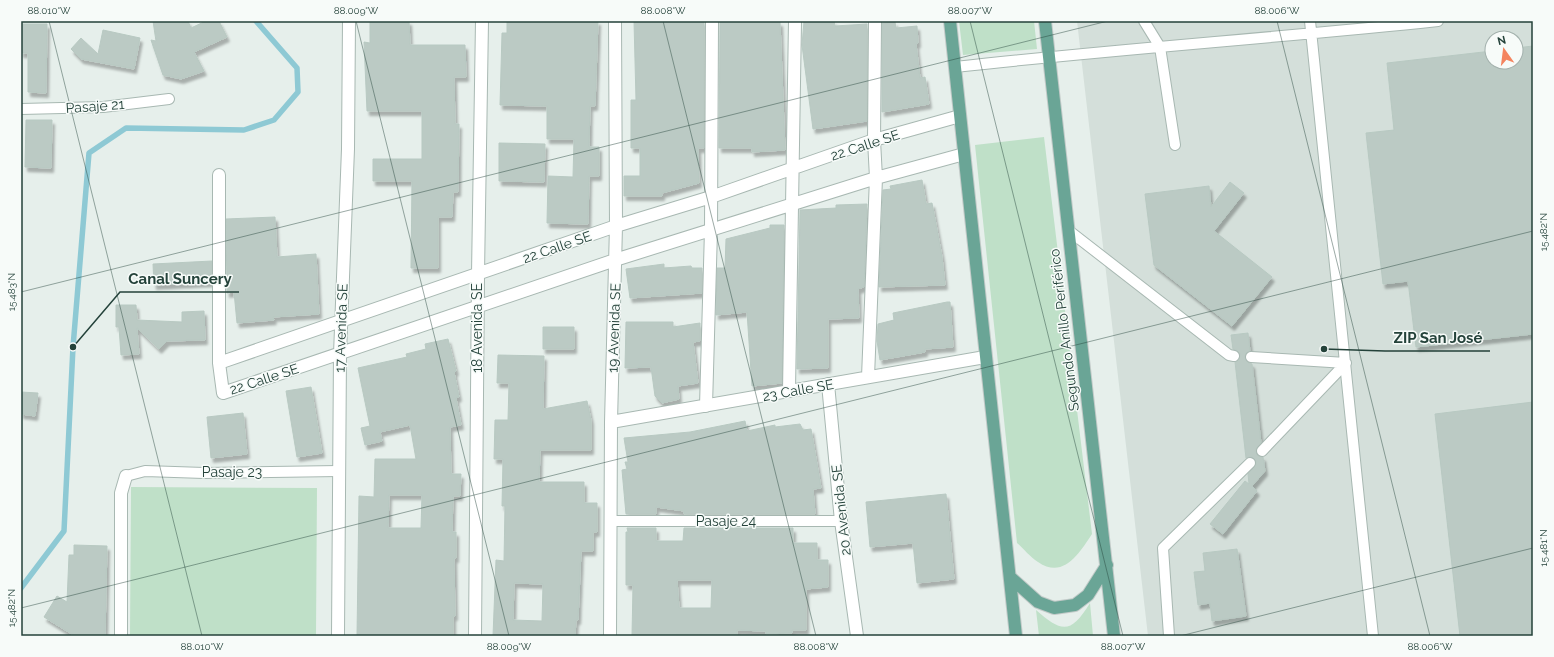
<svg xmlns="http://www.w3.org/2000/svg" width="1554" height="657" font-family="Raleway,sans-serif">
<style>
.built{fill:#d4dfda;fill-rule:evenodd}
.green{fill:#bfe0c8}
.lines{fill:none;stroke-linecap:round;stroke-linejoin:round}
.stream{stroke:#8ec9d4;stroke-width:5.5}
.building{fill:#bbcac4;stroke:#b8c9c2;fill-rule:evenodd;filter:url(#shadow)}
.lane-casing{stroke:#a8b8b2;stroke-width:12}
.street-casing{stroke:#a8b8b2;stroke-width:14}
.primary-casing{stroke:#c2cac8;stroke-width:14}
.lane{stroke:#fff;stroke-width:10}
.street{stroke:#fff;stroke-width:12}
.primary{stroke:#6aa596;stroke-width:12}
.ticks{fill:none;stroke:#24423a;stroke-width:1;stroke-opacity:0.45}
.labels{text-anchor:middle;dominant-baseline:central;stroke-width:3;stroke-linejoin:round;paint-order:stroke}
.street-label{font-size:14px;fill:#24423a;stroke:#f7fbf9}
.leader{fill:none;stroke:#24423a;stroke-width:1.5}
.callout-dot{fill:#24423a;stroke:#f7fbf9;stroke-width:1.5}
.callout-label{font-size:15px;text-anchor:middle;font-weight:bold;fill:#24423a;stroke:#f7fbf9;stroke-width:3;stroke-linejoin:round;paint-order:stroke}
.neatline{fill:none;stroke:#24423a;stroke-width:1.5}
.ticks-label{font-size:10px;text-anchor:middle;fill:#24423a}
</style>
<defs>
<filter id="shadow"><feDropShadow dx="2.5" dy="4.5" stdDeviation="1" flood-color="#0004"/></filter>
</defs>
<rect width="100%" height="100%" fill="#e6efeb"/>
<path class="built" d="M1077,21H1533V636H1148ZM1492,38H1516V62H1492Z"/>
<path class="green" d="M959,21H1034L1037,49L963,55Z
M1044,137L1092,534C1080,552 1064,580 1038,562C1030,557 1024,549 1017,543L975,145Z
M131,487L317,488L316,636H130Z
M1090,603L1093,636H1039L1036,610C1062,633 1071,634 1090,603Z"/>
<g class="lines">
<path class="stream" d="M21,588L64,531L73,347L89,153L126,128L244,130L274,120L298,92L297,68L256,21"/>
</g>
<path class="building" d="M153,21H188L191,28L206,21H219L227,37L194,52L204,71L181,79L163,75L151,40L156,41Z
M370,21H409L410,45H465L466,77H454L455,124H459L458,192H453L452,217H438V268H411L412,181H373V159H422V111H367L364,42L370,43Z
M507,21H598L595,106H590L589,147H599V176H589L588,224L547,223L548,176L573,177L574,139H547V106L500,105L502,33H507Z
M634,21H704V148H698L699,183L662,193V196H624V176H640V148H631V100H636Z
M720,21L780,22L785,150L752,152V148H719Z
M804,21H834L835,26L867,24V121L813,129L802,45Z
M895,22L896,28L917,26L918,43L916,44L920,78L925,77L929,104L882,112V23Z
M21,24H47L46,93L28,92V53H21Z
M103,30L140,38L134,69L81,59L71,49L81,38L98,54Z
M1533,46V334L1416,347L1408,281L1383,284L1366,133L1394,130L1387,63L1492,51V62H1516V48Z
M26,120H52L51,168L25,167Z
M499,143L545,144L544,182L499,181Z
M922,180L926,204L932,203L942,257L945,285L879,287L883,190L891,189L890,186Z
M1230,182L1244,193L1214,231L1272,277L1232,326L1154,265L1145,194L1209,186L1211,207Z
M867,204L864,287L858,289L859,318L828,319V368L797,369L800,210L836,208V205Z
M275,217L277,257L316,254L319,314L273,317L274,320L237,323L234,292L227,293L226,219Z
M770,225H784L782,383L752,386L747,312L716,315L717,268H725L726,239L770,228Z
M212,261V282L154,285L153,264Z
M664,264V268L691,266L692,268H702V293L630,298L626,269Z
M947,302H950L953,347L925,349V352L880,360L877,341L878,324L894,320L893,313Z
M116,305H136L137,320L182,322V312L204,311L205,340L167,341L159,349L137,328L139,354L121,355L119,327H116Z
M626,322H673V327L700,323V341L693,342L698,383L678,386L679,399L662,403L655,396L651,367L625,368Z
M543,327H574V349H543Z
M1248,333L1250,351L1246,353L1245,357L1247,362L1252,364L1261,443L1256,449V452L1258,456L1263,457L1265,471L1252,486L1257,491L1223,534L1210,524L1245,481L1249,484L1248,474L1256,464V461L1252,457L1246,458L1235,362L1239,360L1240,354L1238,351L1233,349L1231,335Z
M448,339L456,371L454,372L459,397L456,398L461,425L450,427L451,474H461L460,496H453L452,532H456V558H454L455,616H453V636H357L359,496L374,497L375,459H416L410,425L380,432L382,441L365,445L361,428L370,426L358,368L407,357L406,354L426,349L425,344ZM389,495H422L421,528H388Z
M498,355L544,356L543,409L587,401L591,420V450H540L539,482H584V503H597V532H593V551H581L578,620H576L575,636H493L496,560L504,561L505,506H502L503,459H494L495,420H508L509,383H497ZM514,583L543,584L542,621L513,620Z
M311,387L322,453L297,457L286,391Z
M21,392L38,393L35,416L21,414Z
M1533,402V636H1460L1435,414Z
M243,413L247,454L211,458L207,417Z
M745,421L747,431L775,425V427L800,424L803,430L811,429L821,488L813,489L815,514H684V511L656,507V514H626L622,470L627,469L625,462H628L624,438L690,432Z
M946,494L954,579L917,583L913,543L870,547L866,502Z
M627,528H656V541H683L684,528H793V543H817V560H828V587L806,589V630H792V633L766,634V631L737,630V636L690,634L632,636L633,585H626V532H628ZM677,580H712L711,608H679Z
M74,545L107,546L105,636H75L44,617L57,596L67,602L69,555H74Z
M1237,549L1246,616L1212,621L1210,603L1198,605L1194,572L1205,571L1203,553Z"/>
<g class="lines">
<defs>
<path id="lane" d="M1144,21L1160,47L1175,145
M1310,21L1373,636
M955,67C1116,49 1277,38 1438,21
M21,109L103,107L169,99
M1068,230L1229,355L1234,356
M1251,357L1346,363
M1262,451L1346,363
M126,476L145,471L204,473L339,471
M611,521H841
M1169,636L1163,548L1250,463"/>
<path id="street" d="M219,175V363L223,393L615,260L876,178L964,154
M219,363L616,226L711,197L874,140L960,116
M868,377L876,178L874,140L875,21
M828,384L841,521L857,636
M789,391L795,21
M706,406L711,230L712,21
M611,422L985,357
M121,636V493L126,476
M338,636L340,354L348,149L349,21
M475,636L478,274L482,21
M610,636L611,422L616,226L615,21"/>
<path id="primary" d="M950,21L1016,636
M1045,21L1114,636
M1010,577L1038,602L1054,608L1075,605L1088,595L1107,565"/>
</defs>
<use href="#lane" class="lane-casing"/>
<use href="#street" class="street-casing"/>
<use href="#primary" class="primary-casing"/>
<use href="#lane" class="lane"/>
<use href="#street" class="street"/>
<use href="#primary" class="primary"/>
</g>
<path class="ticks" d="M49,21L202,636M356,21L509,636M663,21L816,636M970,21L1123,636M1277,21L1430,636M21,292L1108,21M21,608L1533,231M1180,636L1533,548"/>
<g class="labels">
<g class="street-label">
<text transform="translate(95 106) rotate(-4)">Pasaje 21</text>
<text transform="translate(865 145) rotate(-18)">22 Calle SE</text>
<text transform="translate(557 247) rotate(-19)">22 Calle SE</text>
<text transform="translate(341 328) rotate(-88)">17 Avenida SE</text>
<text transform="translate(477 328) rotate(-90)">18 Avenida SE</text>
<text transform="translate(614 328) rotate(-88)">19 Avenida SE</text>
<text transform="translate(1064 330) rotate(-97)">Segundo Anillo Periférico</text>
<text transform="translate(264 379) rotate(-18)">22 Calle SE</text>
<text transform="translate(798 390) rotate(-10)">23 Calle SE</text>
<text x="232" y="472">Pasaje 23</text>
<text transform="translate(841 510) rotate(-96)">20 Avenida SE</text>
<text x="726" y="521">Pasaje 24</text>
</g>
</g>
<path class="leader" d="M73 347L120 292H239M1324 349L1385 351H1490"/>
<g class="callout-dot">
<circle cx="73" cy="347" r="4"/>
<circle cx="1324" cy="349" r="4"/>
</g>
<g class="callout-label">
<text x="180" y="284">Canal Suncery</text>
<text x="1438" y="343">ZIP San José</text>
</g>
<rect width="1554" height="657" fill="none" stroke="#f7fbf9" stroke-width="44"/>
<g transform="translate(1504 50) rotate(346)"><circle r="19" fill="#f7fbf9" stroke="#a3b1ad"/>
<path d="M0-3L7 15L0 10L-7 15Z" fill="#f4845f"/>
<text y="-6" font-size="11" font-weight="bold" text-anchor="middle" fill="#24423a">N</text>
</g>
<rect x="22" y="22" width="1510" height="613" class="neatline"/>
<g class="ticks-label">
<text x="49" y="14">88.010°W</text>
<text x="356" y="14">88.009°W</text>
<text x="663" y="14">88.008°W</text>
<text x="970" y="14">88.007°W</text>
<text x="1277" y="14">88.006°W</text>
<text transform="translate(1543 232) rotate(-90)" y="4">15.482°N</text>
<text transform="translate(11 292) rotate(-90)" y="4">15.483°N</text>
<text transform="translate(1543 548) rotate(-90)" y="4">15.481°N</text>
<text transform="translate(11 608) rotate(-90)" y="4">15.482°N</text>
<text x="202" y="650">88.010°W</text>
<text x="509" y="650">88.009°W</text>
<text x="816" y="650">88.008°W</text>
<text x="1123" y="650">88.007°W</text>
<text x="1430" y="650">88.006°W</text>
</g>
</svg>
